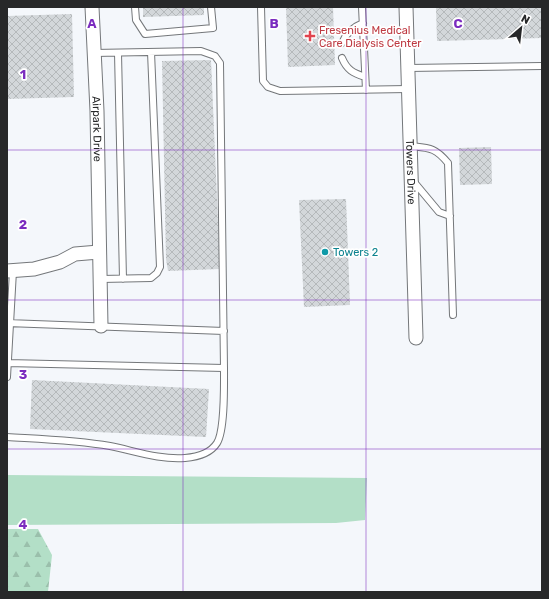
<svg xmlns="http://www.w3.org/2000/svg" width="549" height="599" font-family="Rubik,sans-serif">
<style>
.green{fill:#b3dfc7}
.forest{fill:url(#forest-firs)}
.building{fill:url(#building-cross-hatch)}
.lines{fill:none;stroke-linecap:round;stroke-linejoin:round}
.service-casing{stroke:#74777a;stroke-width:8}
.minor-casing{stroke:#74777a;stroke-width:15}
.service{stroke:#fff;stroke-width:6}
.minor{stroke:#fff;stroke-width:13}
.grid{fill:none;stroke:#7b2cbf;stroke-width:1;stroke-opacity:0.55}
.health-dot{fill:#e0444e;stroke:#fff;stroke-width:1.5}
.culture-dot{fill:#0f9aa8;stroke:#fff;stroke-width:1.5}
.labels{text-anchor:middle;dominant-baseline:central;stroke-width:3.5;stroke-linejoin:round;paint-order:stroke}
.health-label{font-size:11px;fill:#be3a42;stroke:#fff;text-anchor:start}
.street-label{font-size:11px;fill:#272829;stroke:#fff}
.culture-label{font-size:11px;fill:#0d838f;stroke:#fff;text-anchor:start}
.grid-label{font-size:13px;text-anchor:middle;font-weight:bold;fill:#7b2cbf;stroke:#fff;stroke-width:3.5;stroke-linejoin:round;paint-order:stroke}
</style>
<defs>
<pattern id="forest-firs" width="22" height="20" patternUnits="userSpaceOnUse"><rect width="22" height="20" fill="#b3dfc7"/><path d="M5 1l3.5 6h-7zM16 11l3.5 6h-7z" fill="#9abfab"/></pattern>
<pattern id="building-cross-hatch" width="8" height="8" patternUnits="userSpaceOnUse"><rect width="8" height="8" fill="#d3d7da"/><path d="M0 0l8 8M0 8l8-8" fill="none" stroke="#b5b9bb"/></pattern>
</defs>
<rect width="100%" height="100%" fill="#f4f7fb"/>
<path class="green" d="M7,475L367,478L365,520L336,523L7,525Z"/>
<path class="forest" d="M7,529H38L52,555L48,592H7Z"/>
<path class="building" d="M143,7H204V15L143,17Z
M286,7H333L335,65L288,67Z
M436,7H542V38L437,41Z
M72,14L74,97L7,99V16Z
M211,60L220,269L168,271L166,259L162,61Z
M491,147L492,184L460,185L459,148Z
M346,199L350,305L304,307L299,200Z
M32,380L209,389L206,437L30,429Z"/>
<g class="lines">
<defs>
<path id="service" d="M135,7L136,20L145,34L213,28L211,7
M261,7L263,81L268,87L280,91L408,89
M362,7L366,90
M342,43C346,33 353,27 363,23
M118,53L123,279
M342,58C347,70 353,73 365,77
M408,68L542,66
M410,146C429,148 435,147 448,163L453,315
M414,182L439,212L450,216
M101,279L151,278L157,273L160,267L151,52
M7,323L224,331
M7,363L224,368L220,63L215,56L201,51L94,53
M7,377L13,271
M7,437C41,439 76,440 110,446C135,451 160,460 185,458C197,457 210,454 217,443C225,430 224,385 224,368"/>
<g id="minor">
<path id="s1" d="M92,7L97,111L101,326"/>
<path id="s2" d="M406,7L416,338"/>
<path d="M7,271L34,269L60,262L75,254L99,252"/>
</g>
</defs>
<use href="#service" class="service-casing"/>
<use href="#minor" class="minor-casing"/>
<use href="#service" class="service"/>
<use href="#minor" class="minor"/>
</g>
<path class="grid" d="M183,7V592M366,7V592M7,150H542M7,300H542M7,449H542"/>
<path class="health-dot" d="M308 30h4v4h4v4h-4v4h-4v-4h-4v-4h4z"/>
<circle class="culture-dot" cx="325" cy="252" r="4"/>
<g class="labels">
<g class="health-label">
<text x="319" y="30">Fresenius Medical<tspan x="319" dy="13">Care Dialysis Center</tspan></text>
</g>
<g class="street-label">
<text stroke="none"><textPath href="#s1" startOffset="122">Airpark Drive</textPath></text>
<text stroke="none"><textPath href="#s2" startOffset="165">Towers Drive</textPath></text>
</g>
<g class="culture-label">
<text x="333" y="252">Towers 2</text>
</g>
</g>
<g class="grid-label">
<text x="92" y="28">A</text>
<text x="274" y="28">B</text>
<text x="458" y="28">C</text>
<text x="23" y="79">1</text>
<text x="23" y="229">2</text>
<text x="23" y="379">3</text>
<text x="23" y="529">4</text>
</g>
<rect width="549" height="599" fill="none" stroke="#272829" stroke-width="16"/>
<g transform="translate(521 28) rotate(28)" stroke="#ffffff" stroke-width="3" paint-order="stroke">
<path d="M0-3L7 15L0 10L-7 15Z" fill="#272829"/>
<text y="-6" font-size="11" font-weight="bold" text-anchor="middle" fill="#272829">N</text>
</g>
</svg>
